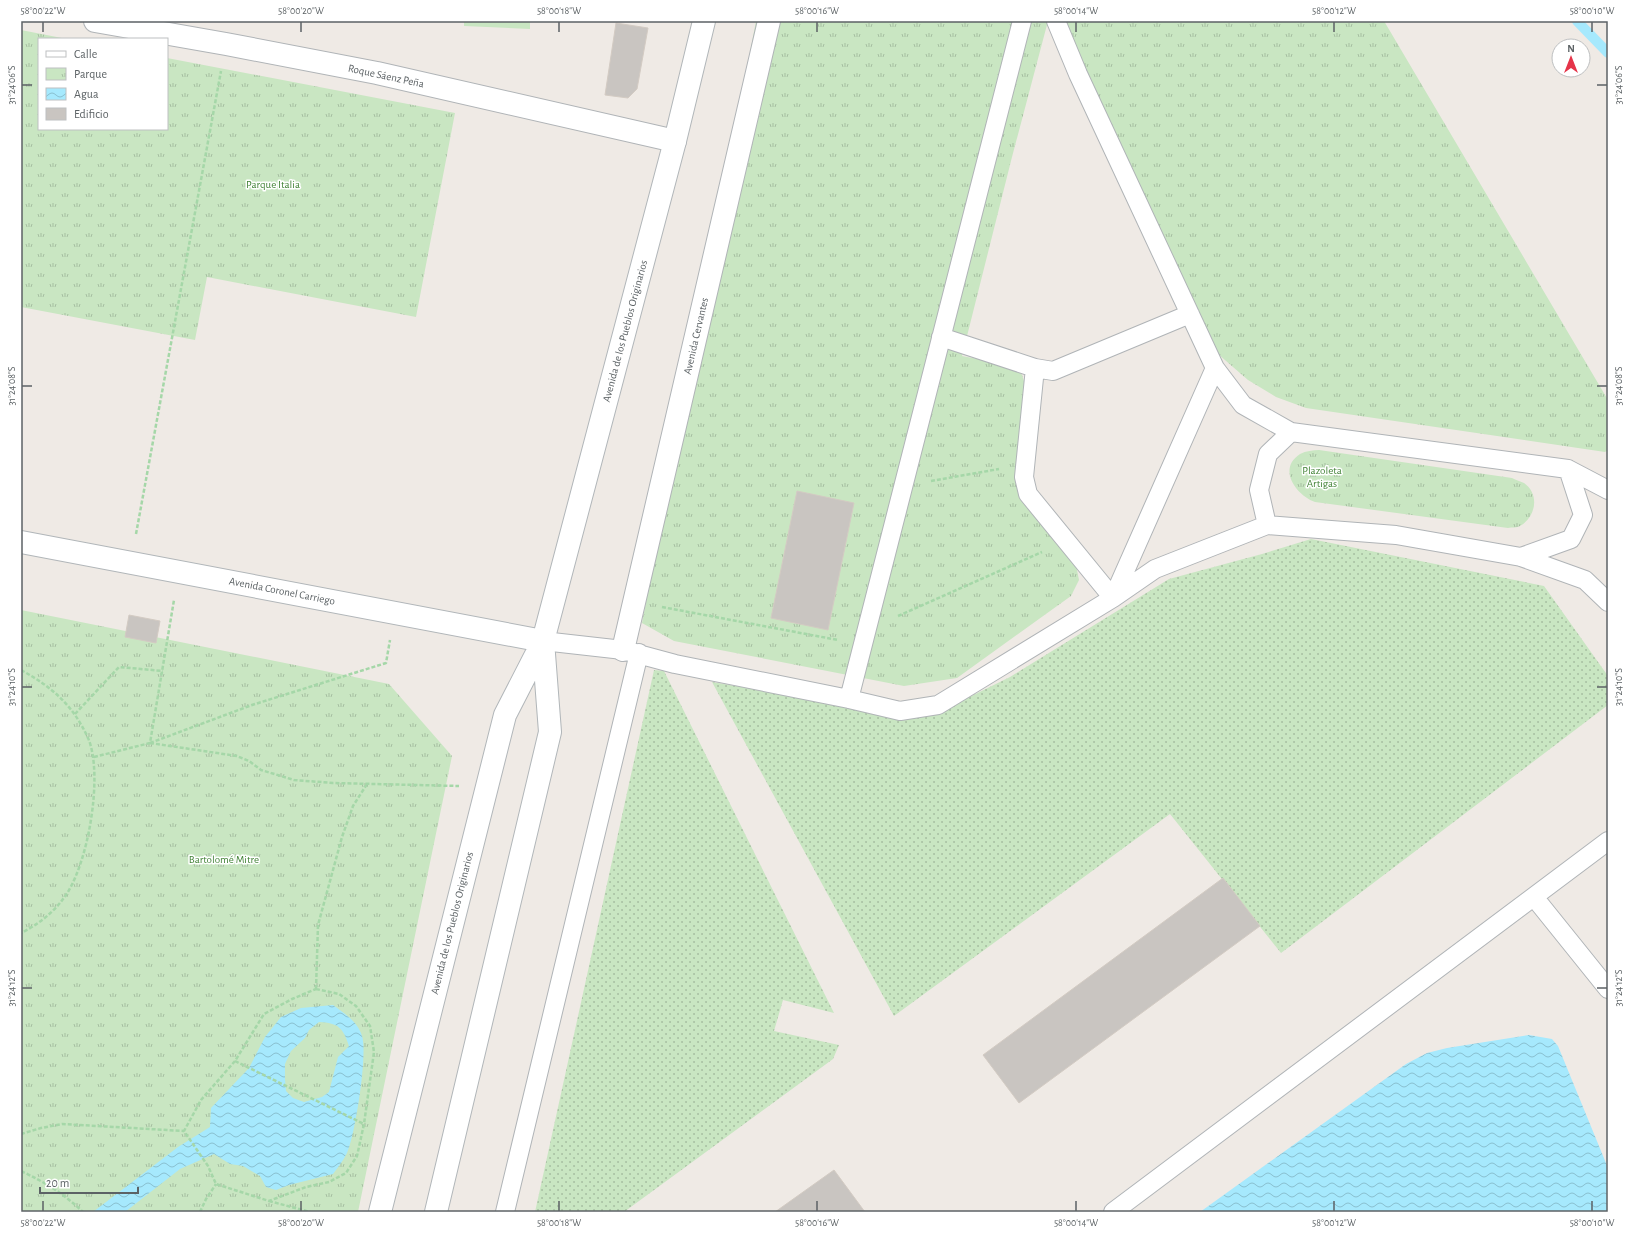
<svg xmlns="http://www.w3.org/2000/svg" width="1629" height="1233" font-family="'Alegreya Sans',sans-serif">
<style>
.grass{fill:url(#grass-dots)}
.park{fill:url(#park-tufts)}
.pitch{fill:#c9e6c2}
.water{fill:url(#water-waves);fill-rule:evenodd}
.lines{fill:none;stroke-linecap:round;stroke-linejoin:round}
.stream{stroke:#a6e9fd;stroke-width:10}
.building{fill:#c9c5c1;stroke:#d3cbc3}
.lane-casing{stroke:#b0b4b7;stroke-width:20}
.street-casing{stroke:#b0b4b7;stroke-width:24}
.secondary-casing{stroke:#b1b6b9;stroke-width:24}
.path{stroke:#a5d7a8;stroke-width:2.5;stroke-dasharray:4 2;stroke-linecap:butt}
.lane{stroke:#fff;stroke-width:18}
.street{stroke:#fff;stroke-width:22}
.secondary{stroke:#fff;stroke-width:22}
.ticks{fill:none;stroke:#5c6265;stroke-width:1.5}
.labels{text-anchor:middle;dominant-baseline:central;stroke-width:3;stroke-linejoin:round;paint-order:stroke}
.street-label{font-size:11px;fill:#5c6265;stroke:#fff}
.park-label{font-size:11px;fill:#418236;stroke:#fff}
.neatline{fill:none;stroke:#5c6265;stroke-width:1.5}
.ticks-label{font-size:10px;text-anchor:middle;fill:#5c6265}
</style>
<defs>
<pattern id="grass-dots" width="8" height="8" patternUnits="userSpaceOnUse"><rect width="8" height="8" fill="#c9e6c2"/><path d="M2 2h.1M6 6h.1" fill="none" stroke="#a6bea1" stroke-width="1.8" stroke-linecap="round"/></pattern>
<pattern id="park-tufts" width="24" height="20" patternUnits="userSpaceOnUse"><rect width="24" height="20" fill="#c9e6c2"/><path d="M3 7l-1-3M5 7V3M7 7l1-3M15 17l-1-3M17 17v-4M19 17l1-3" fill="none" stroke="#a6bea1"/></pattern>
<pattern id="water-waves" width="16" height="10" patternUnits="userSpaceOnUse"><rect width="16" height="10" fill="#a6e9fd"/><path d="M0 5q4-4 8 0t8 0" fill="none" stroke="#8ac0d0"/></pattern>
</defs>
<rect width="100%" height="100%" fill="#efeae5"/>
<path class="grass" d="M1311,539L1544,586L1608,676V705L1281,953L1170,814L894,1016L712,682L847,705L941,711L1010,677L1169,579L1262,554Z
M654,670L664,671L834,1013L783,1000L774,1031L839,1045L833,1059L624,1212H535Z"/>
<path class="park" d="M756,21H1048L1012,157L962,356L1014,366L1022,375L1026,387L1018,459L1076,565L1079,580L1071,596L957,678L904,686L674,641L642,623Z
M1063,21H1384L1608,400V450L1605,452L1306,408L1276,397L1248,380L1218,354Z
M21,30L67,39H39V129H167V58L455,113L416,317L207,277L195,340L21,307Z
M1319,450L1512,478C1515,480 1520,481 1524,483C1540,494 1536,517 1520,526C1517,528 1512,527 1508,528L1315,502C1296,495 1277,469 1300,454C1306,451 1313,450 1319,450Z
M21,610L389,684L452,756L358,1212H21Z"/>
<path class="pitch" d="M464,21H530V29L464,26Z"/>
<path class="water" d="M333,1005C344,1013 358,1022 362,1036C368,1054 355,1135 347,1153C343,1161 338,1167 333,1174L289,1185L276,1190L266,1187L260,1176L243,1166L230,1164L214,1154L180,1169L125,1212H93L178,1147L210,1127L211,1108L249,1068L265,1037L281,1017L301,1008ZM319,1022C339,1023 343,1028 349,1046L338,1057L329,1092L322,1097L304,1102L293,1098L286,1091L285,1079V1064L291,1051L305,1038L309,1030Z
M1529,1035L1552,1039L1558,1046L1608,1168V1212H1200L1406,1064L1427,1053L1447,1048Z"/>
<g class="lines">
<path class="stream" d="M1577,21L1608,53"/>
</g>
<path class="building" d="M616,23L648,28L637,89L628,98L605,95Z
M797,491L854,503L828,630L771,618Z
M129,615L160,621L156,643L125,637Z
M1223,878L1260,926L1019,1103L983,1055Z
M834,1170L865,1212H775Z"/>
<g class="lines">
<defs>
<path id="lane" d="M1056,21L1078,74L1215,368L1243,405L1291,432L1568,469L1608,490
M941,337L1035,368L1053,371L1190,314
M1035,368L1024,477L1028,494L1113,598L1215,368
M1267,525L1259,490L1268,454L1291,432
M1521,557L1571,539L1583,515L1568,469
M543,641L623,650L675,664L849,699L900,711L938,705L1113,598L1155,569L1267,525L1396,535L1521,557L1585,580L1608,602
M849,699L1022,21
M1534,897L1608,989
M505,1212L639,653
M1113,1212L1608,841"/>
<path id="street" d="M95,21L226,44L377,73L675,141
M623,650L769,21"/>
<path id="secondary" d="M21,542L543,641
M380,1212L505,715L543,641L675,141L704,21
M436,1212L550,732L543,641"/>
</defs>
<use href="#lane" class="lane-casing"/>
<use href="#street" class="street-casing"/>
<use href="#secondary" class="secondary-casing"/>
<path class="path" d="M931,481L999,469
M136,534L221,71
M662,607L838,640
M898,616L1042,552
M21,670C52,687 73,705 88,738C104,774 88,868 63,899C53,913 36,926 21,933
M75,714L119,667L163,671
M150,743L237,756L249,761L261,770L294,780L333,783L459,786
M150,743L252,705L386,663L390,640
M94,757L150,743L174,600
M316,989L339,994L356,1006L370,1026L374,1052L364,1124L357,1156L346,1173L329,1182L306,1187L269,1201L216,1184L208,1166L184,1131L201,1100L235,1061L264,1014L292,999Z
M316,989L318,925L342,837L353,806L367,784
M235,1061L364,1124
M21,1134L41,1128L62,1124L184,1131
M21,1171C46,1183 63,1193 83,1212
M269,1201L310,1212
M200,1212L206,1199L216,1184"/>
<use href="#lane" class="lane"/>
<use href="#street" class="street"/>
<use href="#secondary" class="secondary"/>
</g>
<path class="ticks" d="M43,22V32M301,22V32M559,22V32M817,22V32M1076,22V32M1334,22V32M1592,22V32M22,85H32M1597,85H1607M22,386H32M1597,386H1607M22,687H32M1597,687H1607M22,988H32M1597,988H1607M43,1201V1211M301,1201V1211M559,1201V1211M817,1201V1211M1076,1201V1211M1334,1201V1211M1592,1201V1211"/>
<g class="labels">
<g class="street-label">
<text transform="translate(386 76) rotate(12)">Roque Sáenz Peña</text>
<text transform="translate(625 331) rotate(-75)">Avenida de los Pueblos Originarios</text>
<text transform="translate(696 336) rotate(-77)">Avenida Cervantes</text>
<text transform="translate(282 591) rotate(11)">Avenida Coronel Carriego</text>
<text transform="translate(452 923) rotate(-76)">Avenida de los Pueblos Originarios</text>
</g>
<g class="park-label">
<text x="273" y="184">Parque Italia</text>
<text x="1322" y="470">Plazoleta<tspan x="1322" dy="13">Artigas</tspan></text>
<text x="224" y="859">Bartolomé Mitre</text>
</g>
</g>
<rect width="1629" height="1233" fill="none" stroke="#ffffff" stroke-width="44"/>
<rect x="38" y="38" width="130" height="92" fill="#ffffff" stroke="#bec0c1"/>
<rect x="46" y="51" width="20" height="6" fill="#ffffff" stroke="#bec0c1"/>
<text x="74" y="58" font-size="12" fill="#5c6265">Calle</text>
<rect x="46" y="68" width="20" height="12" fill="url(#park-tufts)" stroke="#bec0c1"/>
<text x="74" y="78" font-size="12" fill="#5c6265">Parque</text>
<rect x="46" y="88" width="20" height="12" fill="url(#water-waves)" stroke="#bec0c1"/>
<text x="74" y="98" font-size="12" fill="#5c6265">Agua</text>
<rect x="46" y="108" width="20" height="12" fill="#c9c5c1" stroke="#bec0c1"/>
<text x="74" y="118" font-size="12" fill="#5c6265">Edificio</text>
<g transform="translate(1571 58)"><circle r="19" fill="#ffffff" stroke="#bec0c1"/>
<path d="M0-3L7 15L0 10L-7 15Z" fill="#e53449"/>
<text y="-6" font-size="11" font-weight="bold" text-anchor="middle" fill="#5c6265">N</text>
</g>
<path d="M40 1187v6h98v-6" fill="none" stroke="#5c6265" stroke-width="2"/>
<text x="46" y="1187" font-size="12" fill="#5c6265" stroke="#ffffff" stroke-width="3" paint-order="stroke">20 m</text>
<rect x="22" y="22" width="1585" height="1189" class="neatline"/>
<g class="ticks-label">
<text x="43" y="14">58°00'22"W</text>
<text x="301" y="14">58°00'20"W</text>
<text x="559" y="14">58°00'18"W</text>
<text x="817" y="14">58°00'16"W</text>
<text x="1076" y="14">58°00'14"W</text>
<text x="1334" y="14">58°00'12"W</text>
<text x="1592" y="14">58°00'10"W</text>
<text transform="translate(11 85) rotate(-90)" y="4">31°24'06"S</text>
<text transform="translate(1618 85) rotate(-90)" y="4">31°24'06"S</text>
<text transform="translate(11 386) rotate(-90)" y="4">31°24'08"S</text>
<text transform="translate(1618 386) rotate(-90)" y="4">31°24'08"S</text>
<text transform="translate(11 687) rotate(-90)" y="4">31°24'10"S</text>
<text transform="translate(1618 687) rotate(-90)" y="4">31°24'10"S</text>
<text transform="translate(11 988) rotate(-90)" y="4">31°24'12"S</text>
<text transform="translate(1618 988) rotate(-90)" y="4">31°24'12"S</text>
<text x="43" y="1226">58°00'22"W</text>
<text x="301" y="1226">58°00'20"W</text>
<text x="559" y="1226">58°00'18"W</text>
<text x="817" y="1226">58°00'16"W</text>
<text x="1076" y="1226">58°00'14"W</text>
<text x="1334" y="1226">58°00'12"W</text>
<text x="1592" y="1226">58°00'10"W</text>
</g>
</svg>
